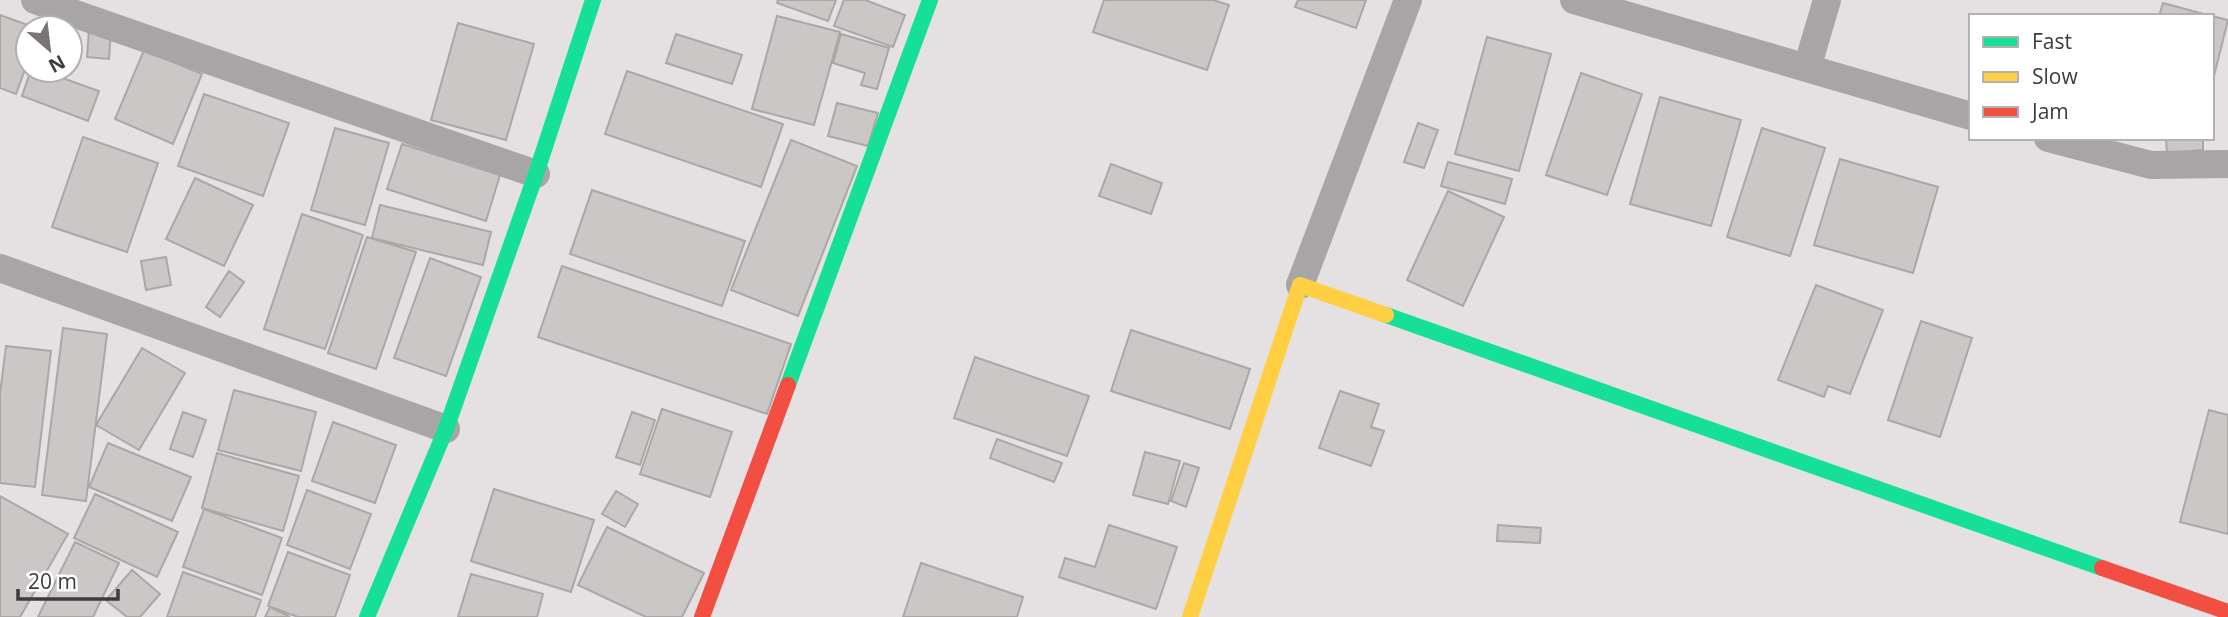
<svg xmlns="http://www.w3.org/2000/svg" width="2228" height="617" font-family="'Open Sans',sans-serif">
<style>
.building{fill:#cbc7c7;stroke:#aba7a7;stroke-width:2}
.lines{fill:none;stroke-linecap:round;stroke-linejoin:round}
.street{stroke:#a8a5a6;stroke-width:28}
.fast{stroke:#16e098;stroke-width:16}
.slow{stroke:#ffcf43;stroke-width:16}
.jam{stroke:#f24e42;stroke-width:16}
</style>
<rect width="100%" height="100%" fill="#e5e0e1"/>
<path class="building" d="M778,0H836L828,21L777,3Z
M844,0H865L905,15L893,47L834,26Z
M1104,0H1213L1229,5L1207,70L1093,32Z
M1298,0H1366L1356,28L1295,7Z
M2163,3L2211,16H2159Z
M0,15L36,28H28V61L16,94L0,88Z
M777,16L840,32L814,125L752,109Z
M2212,16L2228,20L2212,84Z
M458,23L534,44L506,140L431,120Z
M89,29L111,31L109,59L87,57Z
M676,34L742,55L732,84L666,63Z
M841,34L889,48L877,89L861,85L865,73L833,63Z
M1487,37L1551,54L1519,171L1455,154Z
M144,50L202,74L173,144L115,119Z
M31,70H40L99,91L88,121L22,96Z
M627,71L783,124L761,187L605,134Z
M1581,73L1642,94L1607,195L1546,175Z
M204,94L289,123L263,196L178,166Z
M1660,97L1741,120L1711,226L1630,204Z
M837,103L878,113L868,146L828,136Z
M1418,123L1438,130L1424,168L1404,162Z
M335,128L389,143L365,225L311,210Z
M1762,128L1825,148L1790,256L1727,237Z
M83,137L158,163L127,252L52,227Z
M2166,138H2203V150L2167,153Z
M791,140L857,166L798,316L731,290Z
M402,144L500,175L486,221L387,189Z
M1840,159L1938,187L1913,273L1814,245Z
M1448,162L1512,179L1505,204L1441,186Z
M1111,164L1162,183L1151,214L1099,196Z
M195,178L253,205L224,266L166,239Z
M592,190L745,241L722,306L570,254Z
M1448,191L1504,217L1463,306L1407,280Z
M380,205L491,232L483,265L372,238Z
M302,214L363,235L325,349L264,329Z
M367,237L416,252L376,369L328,353Z
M166,257L171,285L146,290L141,261Z
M430,258L481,277L446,376L394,358Z
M562,266L791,344L767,414L538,337Z
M229,271L244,282L220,317L206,307Z
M1816,285L1883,310L1850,394L1828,386L1824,397L1778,380Z
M1921,321L1972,338L1940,437L1888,420Z
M63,328L107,334L86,501L42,495Z
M1131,330L1250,369L1230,429L1111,391Z
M6,346L51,351L35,487L0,483V394Z
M142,348L185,373L139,450L96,425Z
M975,357L1089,396L1067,456L954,418Z
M234,390L316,412L301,471L218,450Z
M1340,391L1379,404L1371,427L1384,431L1371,466L1319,448Z
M662,409L732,432L710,497L640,474Z
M2209,410L2228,415V534L2180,522Z
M183,412L206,420L193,457L170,449Z
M632,412L655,420L640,465L616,457Z
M333,422L396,445L375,503L312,481Z
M997,439L1062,463L1054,482L990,458Z
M108,443L191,477L172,521L89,487Z
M1145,452L1180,461L1168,504L1133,495Z
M217,453L299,476L283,531L202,508Z
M1184,463L1199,468L1186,507L1171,501Z
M494,489L594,520L571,592L471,561Z
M307,490L371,514L350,569L287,545Z
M616,491L638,504L625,527L602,514Z
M95,494L178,532L157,577L74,538Z
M0,496L68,534L20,617H0Z
M204,509L282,538L262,595L183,567Z
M1109,525L1177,547L1156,609L1059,577L1065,558L1095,567Z
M1498,525L1541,528L1540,543L1497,541Z
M607,527L704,573L682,617H646L578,585Z
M75,542L119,563L93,617H38Z
M288,552L350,575L335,617H298L268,606Z
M921,563L1023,597L1017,617H903Z
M132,570L160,594L140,617H127L106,600Z
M183,572L261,600L255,617H167Z
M471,574L543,594L537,617H458Z
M270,607L290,617H265Z"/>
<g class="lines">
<path class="street" d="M35,0L536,174
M1574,0L1971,116
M1807,68L1827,0
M2048,138L2151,165L2228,164
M0,268L446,429
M1300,285L1408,0"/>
<path class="fast" d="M1386,315L2102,568
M788,385L930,0
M367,617L446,429L536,174L593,0"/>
<path class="slow" d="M1190,617L1300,285L1386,315"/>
<path class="jam" d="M2102,568L2228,612
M702,617L788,385"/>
</g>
<rect x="1969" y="14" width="245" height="126" fill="#ffffff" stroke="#b2b0b1" stroke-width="2"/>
<rect x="1983" y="37" width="35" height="10" fill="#16e098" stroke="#b2b0b1" stroke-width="2"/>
<text x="2032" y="49" font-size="21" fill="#3f3a3c">Fast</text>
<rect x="1983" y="72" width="35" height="10" fill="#ffcf43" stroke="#b2b0b1" stroke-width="2"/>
<text x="2032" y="84" font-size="21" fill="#3f3a3c">Slow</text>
<rect x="1983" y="107" width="35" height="10" fill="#f24e42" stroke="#b2b0b1" stroke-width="2"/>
<text x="2032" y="119" font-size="21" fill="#3f3a3c">Jam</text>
<g transform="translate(49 49) rotate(152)"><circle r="33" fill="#ffffff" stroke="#b2b0b1" stroke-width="2"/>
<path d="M0-5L12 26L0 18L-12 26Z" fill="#797476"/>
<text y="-10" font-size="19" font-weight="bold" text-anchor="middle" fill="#3f3a3c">N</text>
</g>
<path d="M18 589v10h100v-10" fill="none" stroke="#3f3a3c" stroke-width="3.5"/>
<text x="28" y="589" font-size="21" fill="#3f3a3c" stroke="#ffffff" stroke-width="5" paint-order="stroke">20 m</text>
</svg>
